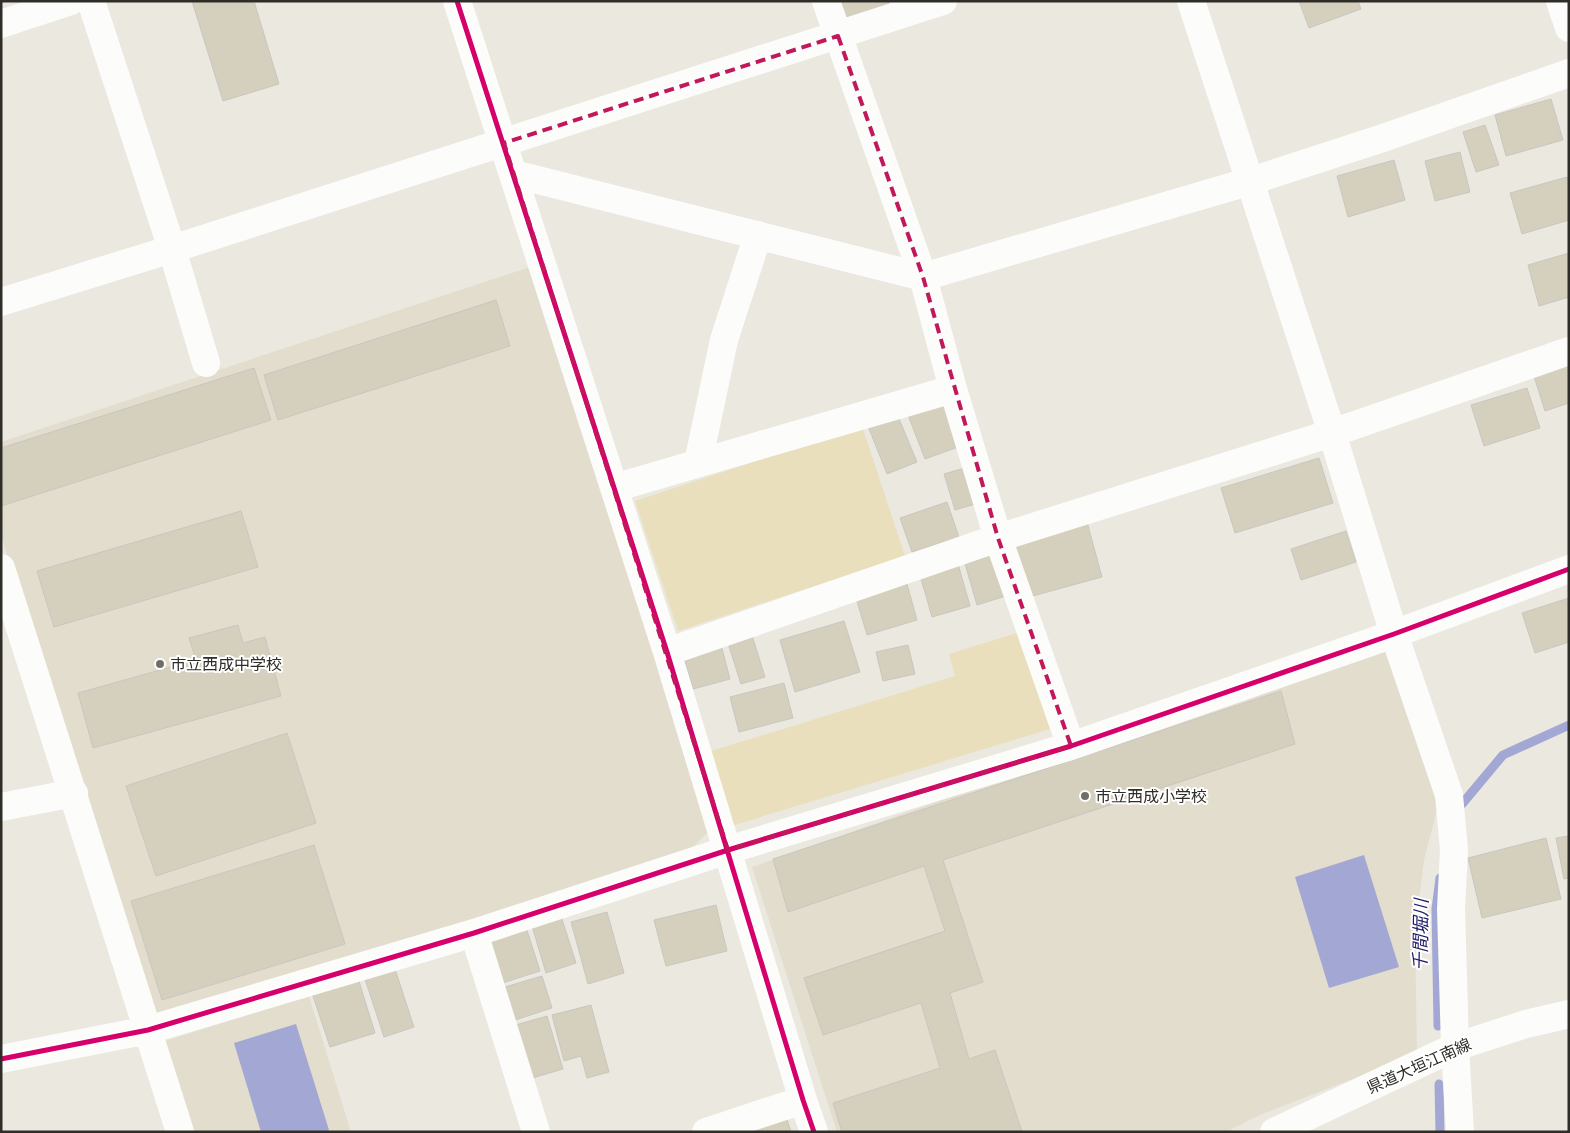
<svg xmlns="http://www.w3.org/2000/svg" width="1570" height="1133" font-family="Helvetica,'Noto Sans JP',sans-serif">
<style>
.built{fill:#e2ddcd}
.green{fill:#e9dfbc}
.water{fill:#a2a8d3}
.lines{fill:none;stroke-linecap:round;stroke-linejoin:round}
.stream{stroke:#a2a8d3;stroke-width:9}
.building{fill:#d5d0be;stroke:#c8c6c0}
.minor{stroke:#fcfcfa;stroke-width:28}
.secondary{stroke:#fcfcfa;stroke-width:28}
.cycleway-casing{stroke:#fff;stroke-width:8}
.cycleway{stroke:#d6006c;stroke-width:5}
.marked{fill:none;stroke:#c2185b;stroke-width:4;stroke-dasharray:10 6;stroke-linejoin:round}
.poi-dot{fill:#716e68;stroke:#fff;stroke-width:2}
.labels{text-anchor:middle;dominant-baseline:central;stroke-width:4;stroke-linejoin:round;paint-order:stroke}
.poi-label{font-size:16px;fill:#2f2d27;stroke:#fff;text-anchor:start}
.street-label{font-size:16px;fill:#2f2d27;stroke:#fff}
.water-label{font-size:18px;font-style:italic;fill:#1e1a66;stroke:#fff}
</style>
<rect width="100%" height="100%" fill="#ebe8e0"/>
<path class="built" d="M533,266L712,828L688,852L166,1024L152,1018L1,535V442Z
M1389,642L1441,794L1424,860L1415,932L1417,1054L1262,1114L1226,1132H837L752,867Z
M309,996L351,1132H193L165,1041Z"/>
<path class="green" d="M862,426L905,556L678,631L635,501Z
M1020,632L1050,729L731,826L708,752L955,676L949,654Z"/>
<path class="water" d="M1364,855L1399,967L1329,988L1295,877Z
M296,1024L329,1130L325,1132H261L234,1043Z"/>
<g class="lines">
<path class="stream" d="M1462,804L1503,755L1569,725
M1438,1026L1436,909L1440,878
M1439,1084L1440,1132"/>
</g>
<path class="building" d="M192,1H254L279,84L223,101Z
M837,1H888L889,5L843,19Z
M1299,1H1358L1361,9L1309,28Z
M1551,99L1563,140L1506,156L1495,115Z
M1485,125L1499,165L1476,172L1463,132Z
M1460,152L1470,192L1435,201L1425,161Z
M1394,160L1405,200L1348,217L1337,176Z
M1567,177L1569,183V220L1522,234L1510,193Z
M1569,253V297L1539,306L1528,265Z
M496,300L510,346L278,420L264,375Z
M1569,359V403L1545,411L1532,370Z
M254,368L271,420L1,506V448Z
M1527,388L1540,428L1484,446L1471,405Z
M944,401L961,446L925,459L908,415Z
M897,414L917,462L887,474L868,426Z
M1319,458L1333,503L1235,533L1221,488Z
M968,467L979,503L955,510L944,474Z
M947,502L959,537L912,552L900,518Z
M241,511L258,567L54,627L37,571Z
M1087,522L1102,577L1029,597L1014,542Z
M1346,531L1356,562L1301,580L1291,549Z
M995,550L1009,595L977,605L964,560Z
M958,564L970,606L932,617L920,575Z
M907,584L917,620L867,635L856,598Z
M1569,598V642L1535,653L1522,613Z
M844,621L860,672L795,692L780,640Z
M238,625L243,643L265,637L281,696L93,748L78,693L196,660L189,638Z
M751,632L765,677L741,684L727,640Z
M720,641L730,679L693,689L682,651Z
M908,645L915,674L883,681L876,652Z
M784,683L793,718L739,732L730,697Z
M1281,691L1295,744L943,860L983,982L950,993L969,1059L995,1050L1022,1132H842L833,1103L940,1068L921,1003L823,1035L804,978L945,931L924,866L788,912L773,859Z
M287,733L316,823L156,876L126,786Z
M1569,836V878L1564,879L1556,838Z
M1546,838L1561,899L1482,918L1468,858Z
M314,845L345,944L162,1000L131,901Z
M716,905L727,951L666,966L654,920Z
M607,912L624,973L588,984L571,922Z
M561,916L576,963L546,973L532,926Z
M525,924L540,971L496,985L481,937Z
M394,966L414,1027L384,1037L364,976Z
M542,976L552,1008L515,1020L505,987Z
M358,978L375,1033L330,1047L312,993Z
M591,1005L609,1072L587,1078L581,1056L564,1061L552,1015Z
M547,1016L563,1069L529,1079L512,1026Z
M785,1113L791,1132H726Z"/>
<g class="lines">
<path class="minor" d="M91,1L172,249L206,363
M457,1L667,652L803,1100L814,1132
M826,1L923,277L953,389L998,538L1071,746
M1191,1L1332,433L1394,634L1449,795L1454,850L1451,909L1455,1047L1460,1132
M1,24L71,1
M514,174L923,277L1251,181L1383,138L1569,73
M1,302L172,249L943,1
M698,463L724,340L758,235
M614,488L953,389
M1,568L180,1132
M667,652L998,538L1332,433L1569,351
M1,807L74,793
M474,933L536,1132
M1,1059L148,1030L474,933L728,850L1071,746L1394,634L1569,569
M706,1132L803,1100"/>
<path class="secondary" d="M1560,1L1569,28
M1274,1132L1455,1047L1526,1024L1569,1014"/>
<defs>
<path id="cycleway" d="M457,1L667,652L803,1100L814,1132
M1,1059L148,1030L474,933L728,850L1071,746L1394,634L1569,569"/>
</defs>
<use href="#cycleway" class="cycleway-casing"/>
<use href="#cycleway" class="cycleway"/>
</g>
<path class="marked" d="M838,36L923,277L998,538L1071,746L728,850L504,143Z"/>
<g class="poi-dot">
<circle cx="160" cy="664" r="5"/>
<circle cx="1085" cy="796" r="5"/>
</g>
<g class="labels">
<g class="poi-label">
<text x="170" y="664">市立西成中学校</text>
<text x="1095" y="796">市立西成小学校</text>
</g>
<g class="street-label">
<text transform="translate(1419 1066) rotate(-24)">県道大垣江南線</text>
</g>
<g class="water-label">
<text transform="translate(1421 935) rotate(-89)">千間堀川</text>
</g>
</g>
<rect width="1570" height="1133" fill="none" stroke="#2f2d27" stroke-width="5"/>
</svg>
